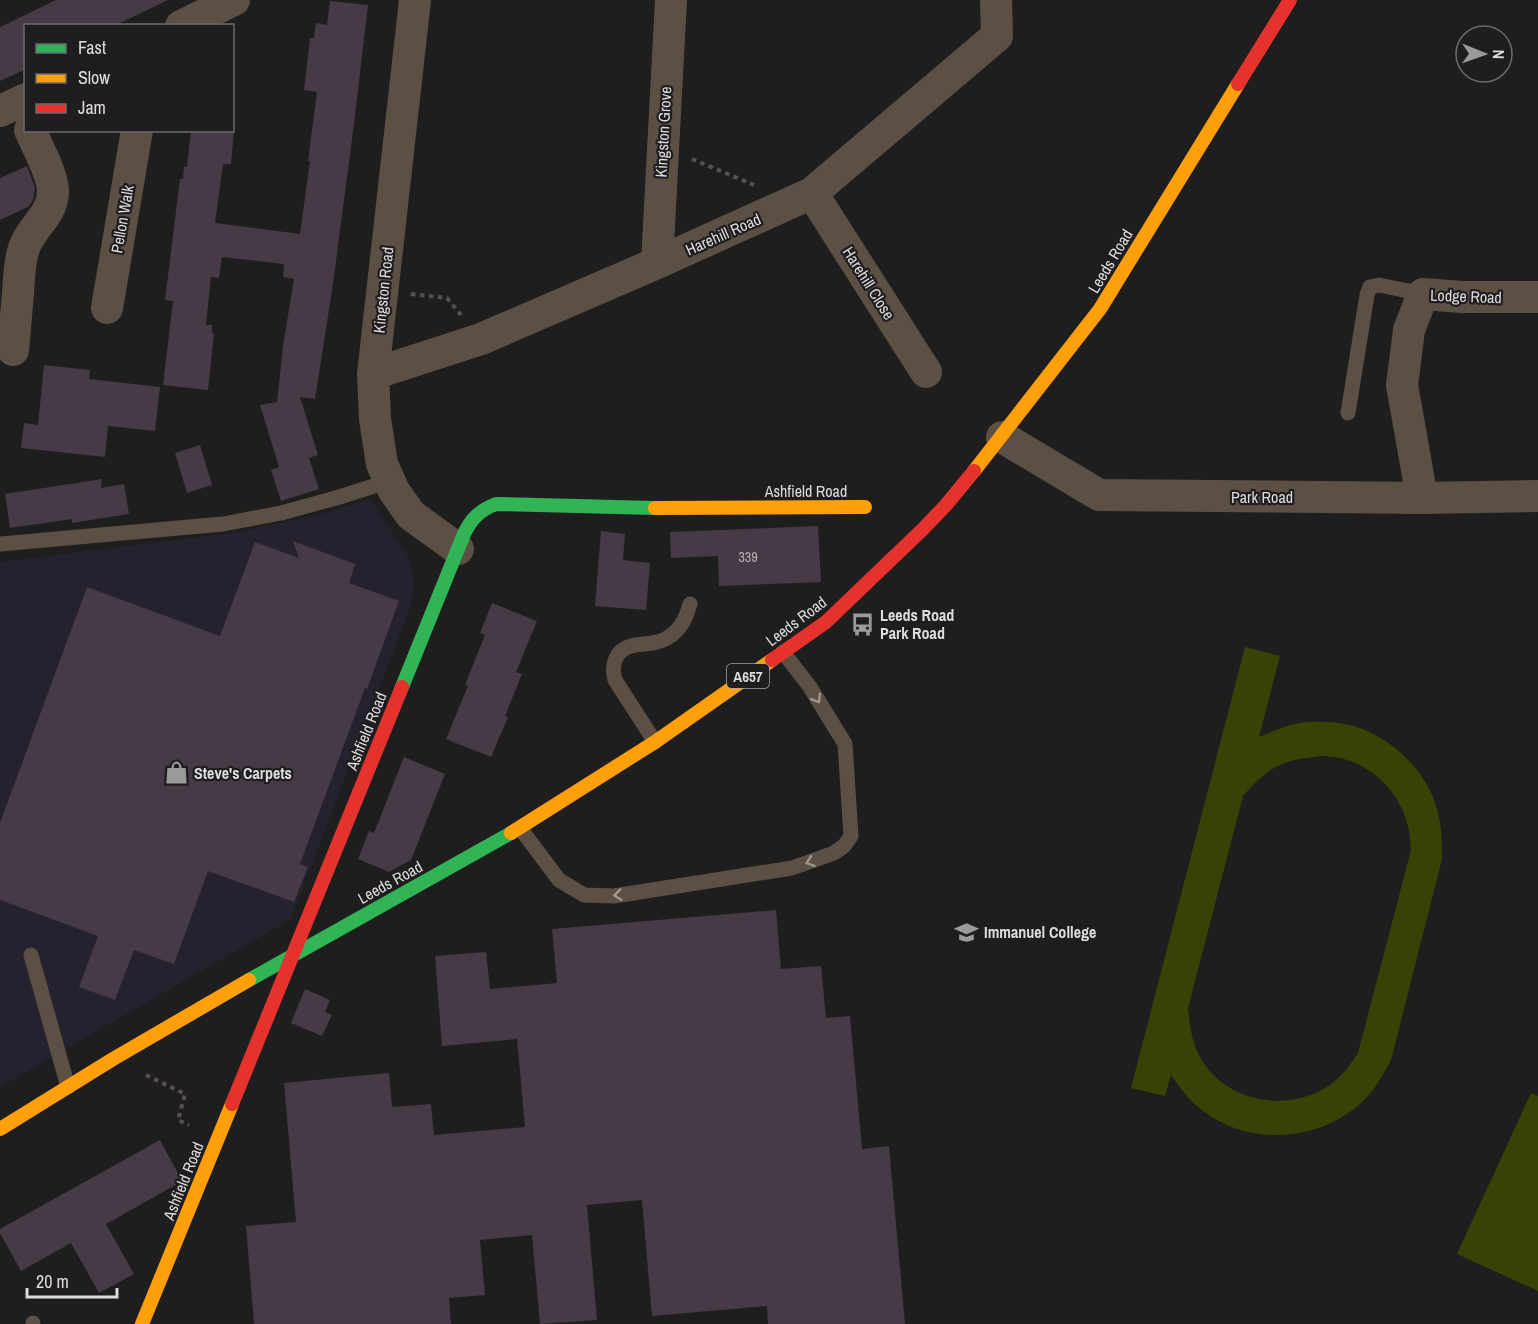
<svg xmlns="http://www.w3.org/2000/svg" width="1538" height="1324" font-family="'Archivo Narrow',sans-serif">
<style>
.commercial{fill:#26212f}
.green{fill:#3a4104;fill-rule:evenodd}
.building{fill:#453a45}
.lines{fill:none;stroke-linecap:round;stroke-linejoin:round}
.path{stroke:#59514c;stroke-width:4;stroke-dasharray:4.5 4.5;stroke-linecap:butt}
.lane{stroke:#5c5044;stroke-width:15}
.street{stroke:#5c5044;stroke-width:32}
.fast{stroke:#30b455;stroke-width:14}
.slow{stroke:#ff9f0a;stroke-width:14}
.jam{stroke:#e5322d;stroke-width:14}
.oneway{stroke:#9d9691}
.labels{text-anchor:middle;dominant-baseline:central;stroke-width:4.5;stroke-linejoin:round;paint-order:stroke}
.number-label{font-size:14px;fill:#b8b3b8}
.shield{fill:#201d20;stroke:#a5a2a5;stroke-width:1.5}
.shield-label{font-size:15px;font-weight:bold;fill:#dedbde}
.street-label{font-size:16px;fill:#dedbde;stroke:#201d20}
.poi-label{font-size:16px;font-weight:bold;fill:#dedbde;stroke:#201d20;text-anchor:start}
</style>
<rect width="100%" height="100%" fill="#1f1e1f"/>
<path class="commercial" d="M371,499L409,558L414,581L411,605L291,919L0,1087V562L234,533L317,515Z"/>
<path class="green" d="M1245,647L1280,656L1259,737C1275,731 1290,723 1308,722C1323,721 1339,722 1354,726C1393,738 1429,773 1438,813C1442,828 1442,843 1442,859L1391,1060C1383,1075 1375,1090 1362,1102C1319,1142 1248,1147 1202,1110C1189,1100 1180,1088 1171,1075L1165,1096L1131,1088ZM1324,756C1331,757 1340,757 1347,760C1377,769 1401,796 1408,826C1410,834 1410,842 1411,850L1358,1053C1353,1060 1349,1067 1344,1072C1305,1117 1224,1108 1198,1053C1191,1039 1190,1024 1188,1008L1243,796C1269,766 1284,759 1324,756Z
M1531,1093L1538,1096V1291L1457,1254Z"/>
<path class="building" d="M56,0H168L114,26H26V69L0,81V27Z
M330,1L368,5L354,124L333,284L315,399L300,397L318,455L309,458L319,489L281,501L271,470L279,467L260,405L277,402L283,346L294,279L283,277L284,264L222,257L219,278L211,277L206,325H212V333H214L208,390L163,385L173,301L165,300L180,179H183L184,167H187L191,130H234L231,164H223L215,223L300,234L310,161H308L317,92L304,90L310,38H314L316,23L327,25Z
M27,166L35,188L33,200L28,207L0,220V178Z
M44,365L90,370L89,379L160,387L155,431L108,426L105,457L21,448L24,423L38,425Z
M200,445L212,485L187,493L175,453Z
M102,479L101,488L124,484L129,514L72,523V519L10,528L5,494Z
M818,526L821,582L719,586L718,556L671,558L670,532Z
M601,531L625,534L623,560L650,563L646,610L595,606Z
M293,541L355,564L349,583L399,601L367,689L365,688L300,864L308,867L294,902L208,871L174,964L134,950L115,1000L79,987L98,936L0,900V823L87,587L220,636L255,542L299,558Z
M492,603L537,621L516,672L522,674L505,716L508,717L491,757L446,739L468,686L465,685L485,635L480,633Z
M404,757L445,774L411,860L389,872L358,859L369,831L374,833Z
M776,910L781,969L821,966L826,1018L850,1016L862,1149L889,1146L905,1324H768L767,1306L652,1316L642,1200L587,1205L597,1320L540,1324L532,1235L480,1240L485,1295L449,1298L451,1324H254L246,1226L296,1222L284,1083L389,1073L392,1107L431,1104L434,1135L525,1127L517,1039L442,1046L435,956L486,952L490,989L557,983L552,929Z
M305,989L330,1000L325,1012L332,1015L322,1036L291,1023Z
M160,1140L181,1179L179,1183L106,1224L134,1274L99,1293L71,1243L21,1271L0,1233V1229Z"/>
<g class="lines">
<path class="path" d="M692,159L754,185
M411,294L447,298L461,315
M146,1075L185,1094L178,1120L189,1125"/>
<path class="lane" d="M1348,413L1367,295L1370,287L1379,285L1423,294
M0,544L223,524L281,513L336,498L390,481
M655,742L615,680C611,666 615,650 631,646C643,643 656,645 667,638C681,630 686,618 690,604
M520,828L559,880L584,895L614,896L792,868L834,853L844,846L851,836L845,744L810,687L783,652
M31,955L68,1087
M33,1324V1323"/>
<path class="street" d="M415,0L373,374L375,419L382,464L394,491L411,515L458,549
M181,26L234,0
M0,111L26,99
M812,193L926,372
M657,263L671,0
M107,308L137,130
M13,350C15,332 16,313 18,294C19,279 19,263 24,248C31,227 53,215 53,191C53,175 37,146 30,130
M373,374L481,339L657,263L812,193L997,36L996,0
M1002,437L1099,495L1422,498L1538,496
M1422,498L1402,385L1409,330L1423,294L1462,297H1538"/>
<path class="fast" d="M402,687L464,534C471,519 480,510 496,504L655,508
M249,980L511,833"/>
<path class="slow" d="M974,471L1100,309L1238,84
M655,508L865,507
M511,833L655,742L772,660
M0,1129L113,1059L249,980
M142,1324L232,1104"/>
<path class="jam" d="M1238,84L1290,0
M772,660L826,622L923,529L946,505L974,471
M232,1104L402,687"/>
</g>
<defs><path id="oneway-chevron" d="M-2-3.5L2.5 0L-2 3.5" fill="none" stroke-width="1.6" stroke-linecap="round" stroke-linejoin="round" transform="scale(1.5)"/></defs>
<g class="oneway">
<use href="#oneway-chevron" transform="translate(817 699) rotate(58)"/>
<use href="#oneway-chevron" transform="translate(810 862) rotate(161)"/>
<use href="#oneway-chevron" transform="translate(618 895) rotate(174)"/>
</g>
<defs>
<symbol id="bus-bare" viewBox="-9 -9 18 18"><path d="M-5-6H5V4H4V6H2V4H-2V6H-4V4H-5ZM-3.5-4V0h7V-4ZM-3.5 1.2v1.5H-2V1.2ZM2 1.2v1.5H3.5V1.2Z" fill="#9b999b" stroke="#201d20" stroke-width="2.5" paint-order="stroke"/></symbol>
<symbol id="shop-bare" viewBox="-9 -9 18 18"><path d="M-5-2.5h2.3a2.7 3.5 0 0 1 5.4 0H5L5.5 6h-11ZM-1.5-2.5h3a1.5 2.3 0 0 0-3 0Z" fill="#9b999b" stroke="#201d20" stroke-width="2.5" paint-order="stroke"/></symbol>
<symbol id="school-bare" viewBox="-9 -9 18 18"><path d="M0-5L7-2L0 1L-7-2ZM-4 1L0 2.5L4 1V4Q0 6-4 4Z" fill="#9b999b" stroke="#201d20" stroke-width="2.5" paint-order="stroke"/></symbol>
</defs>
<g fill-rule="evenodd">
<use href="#bus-bare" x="846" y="608" width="33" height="33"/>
<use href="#shop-bare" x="160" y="756" width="33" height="33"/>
<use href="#school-bare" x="950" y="916" width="33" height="33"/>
</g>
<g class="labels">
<g class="number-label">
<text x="748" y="557">339</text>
</g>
<rect class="shield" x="727" y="664" width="42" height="24" rx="4.5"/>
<g class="shield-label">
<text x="748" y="676">A657</text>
</g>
<g class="street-label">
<text transform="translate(663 132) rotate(-87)">Kingston Grove</text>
<text transform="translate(122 219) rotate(-80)">Pellon Walk</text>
<text transform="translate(723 234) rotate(-24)">Harehill Road</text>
<text transform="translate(1110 261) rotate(-59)">Leeds Road</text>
<text transform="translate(869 283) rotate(58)">Harehill Close</text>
<text transform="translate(383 290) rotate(-84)">Kingston Road</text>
<text transform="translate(1466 296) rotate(2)">Lodge Road</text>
<text x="806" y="491">Ashfield Road</text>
<text x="1262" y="497">Park Road</text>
<text transform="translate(796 621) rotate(-37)">Leeds Road</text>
<text transform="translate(366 731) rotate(-68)">Ashfield Road</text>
<text transform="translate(390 882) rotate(-29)">Leeds Road</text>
<text transform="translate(183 1181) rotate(-68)">Ashfield Road</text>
</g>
<g class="poi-label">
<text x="880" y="615">Leeds Road<tspan x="880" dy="18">Park Road</tspan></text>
<text x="194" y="773">Steve's Carpets</text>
<text x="984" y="932">Immanuel College</text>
</g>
</g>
<rect x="24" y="24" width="210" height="108" fill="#201d20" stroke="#6c696c" stroke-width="1.5"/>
<rect x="36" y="44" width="30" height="9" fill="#30b455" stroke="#6c696c" stroke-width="1.5"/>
<text x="78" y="54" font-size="18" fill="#dedbde">Fast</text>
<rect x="36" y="74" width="30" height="9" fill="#ff9f0a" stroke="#6c696c" stroke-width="1.5"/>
<text x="78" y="84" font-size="18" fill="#dedbde">Slow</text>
<rect x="36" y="104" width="30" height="9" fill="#e5322d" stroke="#6c696c" stroke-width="1.5"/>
<text x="78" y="114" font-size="18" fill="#dedbde">Jam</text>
<g transform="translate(1484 54) rotate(91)"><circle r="28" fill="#201d20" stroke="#6c696c" stroke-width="1.5"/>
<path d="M0-4.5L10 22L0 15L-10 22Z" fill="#9b999b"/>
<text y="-9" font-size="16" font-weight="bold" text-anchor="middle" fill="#dedbde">N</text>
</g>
<path d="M27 1288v9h90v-9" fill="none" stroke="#dedbde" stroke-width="3"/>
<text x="36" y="1288" font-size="18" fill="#dedbde" stroke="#201d20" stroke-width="4.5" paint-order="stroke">20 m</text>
</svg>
